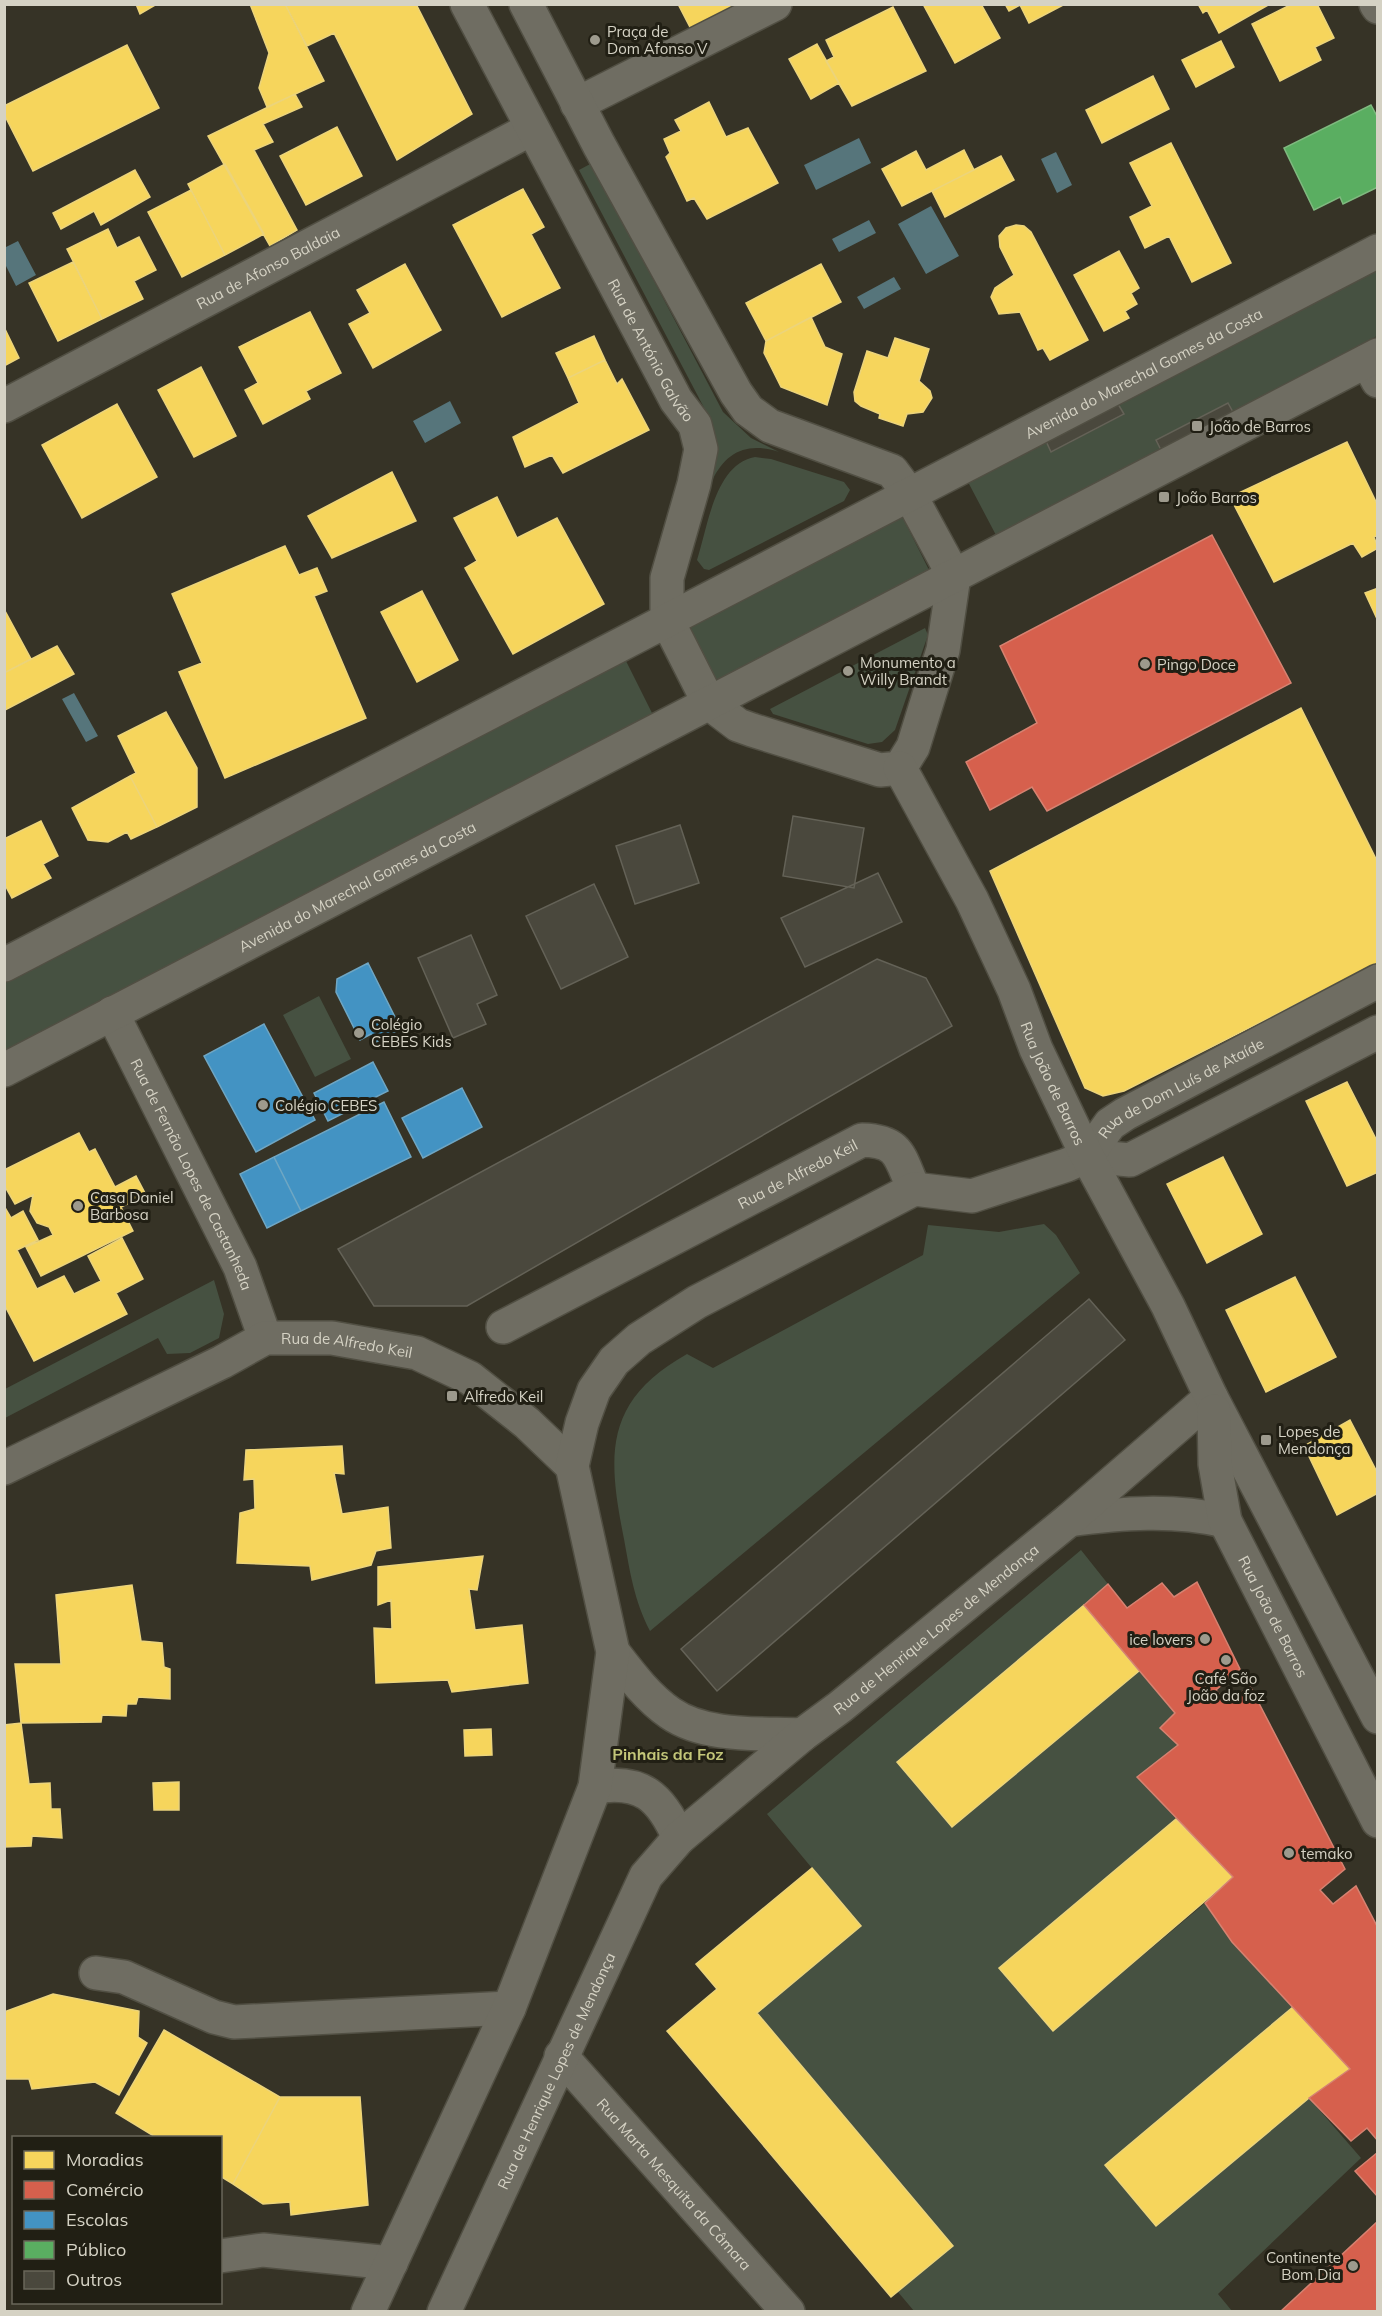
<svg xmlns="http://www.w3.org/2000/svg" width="1382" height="2316" font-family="Mulish,sans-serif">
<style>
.green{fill:#465141}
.water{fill:#56757b}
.homes{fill:#f6d55c;stroke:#ecd47b;stroke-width:1.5}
.shops{fill:#d6604d;stroke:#d68271;stroke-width:1.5}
.schools{fill:#4393c3;stroke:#6fa6c3;stroke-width:1.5}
.public{fill:#5aae61;stroke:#7fb97f;stroke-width:1.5}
.building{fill:#4a483d;stroke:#646257;stroke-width:1.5}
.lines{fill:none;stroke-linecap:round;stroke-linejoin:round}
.minor-casing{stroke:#514f43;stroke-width:36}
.tertiary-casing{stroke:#514f43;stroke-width:36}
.secondary-casing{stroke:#514f43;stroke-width:36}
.minor{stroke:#6f6d62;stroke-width:33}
.tertiary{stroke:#6f6d62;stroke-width:33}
.secondary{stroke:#6f6d62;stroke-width:33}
.poi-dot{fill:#9d9a8d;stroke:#211f14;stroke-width:2}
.labels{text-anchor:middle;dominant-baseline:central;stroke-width:6;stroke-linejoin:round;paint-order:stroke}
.poi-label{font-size:15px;fill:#d5d2c4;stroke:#211f14;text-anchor:start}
.street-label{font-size:15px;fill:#d5d2c4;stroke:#211f14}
.neighbourhood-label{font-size:16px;font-weight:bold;fill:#c3c679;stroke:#211f14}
</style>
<rect width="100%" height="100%" fill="#363326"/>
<path class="green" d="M592,163L723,412L751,438L779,452C748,442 726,451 712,481L716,457L710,419L579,170Z
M1377,268V336L1234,414L1161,438L1156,441L1162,452L997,537L968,482L1046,441L1052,452L1123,415L1118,404Z
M755,457L771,459L844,482L850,490L844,501L709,570L704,569L697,560C708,526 715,464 755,457Z
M902,516L930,572L717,681L689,627Z
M925,628L928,635L895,730L882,742L868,744L773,714L770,709Z
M625,659L653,715L5,1052V983Z
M319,996L351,1059L315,1077L283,1015Z
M1044,1224L1056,1235L1080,1273L650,1631C634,1600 630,1572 624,1539C607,1454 604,1401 687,1354L713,1368L923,1255L928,1225L999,1232Z
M214,1280L224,1314L219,1338L190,1353L167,1354L158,1338L5,1418V1389Z
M1081,1550L1108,1584L897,1762L953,1827L1139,1671L1175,1713L1178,1745L1138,1777L1176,1819L999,1968L1053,2031L1205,1903L1293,2007L1105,2165L1156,2226L1309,2098L1361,2158L1218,2294L1232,2311H914L898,2292L952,2246L757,2013L860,1926L767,1814Z"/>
<path class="water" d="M859,138L871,163L816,190L804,165Z
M1056,152L1072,185L1057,193L1041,159Z
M931,206L959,256L926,274L898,224Z
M869,220L876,233L839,252L832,239Z
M18,241L36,275L16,286L5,264L4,248Z
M894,277L901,289L864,309L857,297Z
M450,401L461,423L425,443L413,421Z
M74,693L98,736L86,742L62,699Z"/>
<path class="homes" d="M136,4H157L140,14Z
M250,4H285L324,81L267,107L259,88L269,53Z
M285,4H416L472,114L397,160L334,33L307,46Z
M678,4H743L692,31Z
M923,4H981L1000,38L955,63Z
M1005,4H1065L1029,23L1020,5L1009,11Z
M1198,4H1270L1219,33L1207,10L1203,13Z
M1292,4H1317L1334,38L1315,47L1321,60L1280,81L1252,24Z
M893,7L926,71L852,106L826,61L834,57L826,40Z
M1221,41L1234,67L1196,87L1182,60Z
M817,44L839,83L811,99L789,59Z
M127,45L159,108L33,171L4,114V106Z
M1153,76L1169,109L1102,143L1086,110Z
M295,94L302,107L263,124L273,142L254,150L297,230L270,246L208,136Z
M709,102L726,137L748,128L778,183L707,219L694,198L687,201L666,157L670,153L664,139L681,131L675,120Z
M337,127L362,176L306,205L280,156Z
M1171,143L1231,263L1192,282L1169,236L1145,248L1130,217L1152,206L1130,163Z
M964,150L974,170L902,206L882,169L916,151L926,170Z
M1001,156L1014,180L945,217L932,191Z
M225,164L264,234L225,255L188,184Z
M135,170L150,197L101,225L94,211L61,229L53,213Z
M523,189L544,227L531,234L560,288L502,317L453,225Z
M191,190L225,255L182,277L148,212Z
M1016,225L1024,226L1031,232L1088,340L1050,360L1043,348L1038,350L1020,312L999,314L991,297L995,288L1014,275L1000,247L999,236L1006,228Z
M108,229L117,248L139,237L156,270L134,281L143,299L102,319L67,249Z
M1119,251L1139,288L1131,293L1137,304L1125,311L1129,318L1104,331L1074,275Z
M73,262L102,319L58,341L29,283Z
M405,264L441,330L373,368L349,324L370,313L357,290Z
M821,264L841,302L766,341L746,303Z
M310,312L341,373L306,391L310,399L263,424L245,390L258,383L239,347Z
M811,317L825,347L842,354L827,405L781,387L764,353L766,341Z
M4,327L19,358L4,366Z
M594,336L605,360L568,378L556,353Z
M895,338L929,349L919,381L930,391L932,398L923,412L907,414L903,426L879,418L880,414L861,406L855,401L854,392L867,351L888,358Z
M605,360L617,384L622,379L649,430L563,473L552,455L525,467L513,437L579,403L568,378Z
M201,367L236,436L194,457L158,390Z
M117,404L157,477L82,518L42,445Z
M1347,442L1378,506V535L1374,537L1378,548L1362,557L1353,543L1274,582L1230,497Z
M392,472L416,521L332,558L308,516Z
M497,497L517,538L557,518L604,604L513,654L465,568L477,561L454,518Z
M285,546L299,575L317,568L327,591L314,596L366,718L225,778L179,672L202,663L172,594Z
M1378,588V621L1365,593Z
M422,591L458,660L417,682L381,612Z
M4,609L31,659L4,673Z
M57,646L74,674L5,710L4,673Z
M1301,708L1378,863V963L1124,1091L1103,1096L1085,1088L990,871Z
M166,712L197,768V807L157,827L130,776L136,773L118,736Z
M130,776L157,827L131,839L127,832L108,842L88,840L72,808Z
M41,821L58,856L43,864L51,878L12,898L4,883V839Z
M1347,1082L1378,1143V1172L1347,1186L1306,1101Z
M79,1133L89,1152L95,1149L115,1187L136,1176L146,1195L121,1207L133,1231L41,1276L26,1247L53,1235L49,1227L37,1223L30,1211L33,1195L15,1204L4,1185V1170Z
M1223,1157L1262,1234L1207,1263L1167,1184Z
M4,1206L11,1218L23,1211L38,1240L17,1250L37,1289L64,1276L74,1294L101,1281L88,1256L122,1238L143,1279L116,1293L127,1314L34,1361L4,1304Z
M1295,1277L1336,1357L1266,1392L1226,1310Z
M1350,1420L1378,1474V1493L1337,1515L1304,1446Z
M342,1446L344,1474L334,1473L342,1514L388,1507L391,1548L376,1551L371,1565L312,1580L310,1566L237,1563L240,1513L255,1509L254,1479L244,1480L246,1450Z
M483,1556L477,1590L469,1589L475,1630L522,1625L528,1683L452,1692L448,1680L376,1683L374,1628L392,1629L391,1600L378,1605V1567Z
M132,1585L141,1641L162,1643L164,1667L170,1669V1699L138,1697L136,1704H127L126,1716L102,1715L101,1722L21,1723L15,1664H61L56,1595Z
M1084,1605L1139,1671L952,1827L897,1762Z
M21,1723L29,1784L50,1783L51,1809H60L62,1838L32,1836L31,1846L4,1847V1725Z
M491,1729L492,1755L465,1756L464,1730Z
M179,1782V1810H154L153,1783Z
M1176,1819L1233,1877L1053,2031L999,1968Z
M812,1868L861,1926L757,2013L953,2246L891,2297L667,2031L717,1989L696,1964Z
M53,1994L139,2011L138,2037L147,2043L119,2095L95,2082L32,2089L29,2079H6L4,2012Z
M1293,2007L1350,2069L1309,2098L1156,2226L1105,2165Z
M164,2030L280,2097L233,2184L220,2176V2138H157L116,2113Z
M280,2097H360L368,2205L291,2215L290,2202L263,2204L233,2184Z"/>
<path class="shops" d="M1212,535L1291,683L1047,811L1032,787L990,810L966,762L1037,723L1000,646Z
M1197,1582L1240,1669L1216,1690L1226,1703L1250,1686L1345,1869L1320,1890L1333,1904L1356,1886L1378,1928V2141L1367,2128L1351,2141L1309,2098L1350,2069L1232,1942L1205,1903L1233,1877L1137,1777L1178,1745L1160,1728L1175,1713L1084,1605L1108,1584L1127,1608L1162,1583L1174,1597Z
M1378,2152V2197L1355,2171Z
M1378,2221V2312H1280Z"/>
<path class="schools" d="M368,963L401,1029L376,1042L371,1034L360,1040L336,992L337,979Z
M264,1024L315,1120L256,1152L204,1056Z
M373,1062L388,1091L328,1121L314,1093Z
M462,1088L482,1127L423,1158L402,1118Z
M384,1102L411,1157L301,1211L274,1157Z
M274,1157L301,1211L267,1228L240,1174Z"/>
<path class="public" d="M1371,105L1378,118V187L1343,204L1340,197L1314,210L1284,148Z"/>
<path class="building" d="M1228,403L1234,414L1162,452L1156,440Z
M1118,404L1124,414L1051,452L1046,441Z
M793,816L864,828L854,888L783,876Z
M680,825L699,883L635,904L616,846Z
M878,873L902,922L805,967L781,918Z
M594,884L628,957L561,989L526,916Z
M471,935L497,995L477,1004L486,1024L453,1038L418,958Z
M877,959L926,978L952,1026L467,1306H374L338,1249Z
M1089,1299L1125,1340L717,1691L681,1649Z"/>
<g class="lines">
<defs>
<g id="minor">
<path d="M1376,4L1378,7"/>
<path d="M577,104L775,4"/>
<path d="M1367,361L1378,381"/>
<path id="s1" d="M4,406L531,129"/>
<path id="s2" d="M112,1013L240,1267L265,1338"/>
<path d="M1087,1156L1130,1160L1378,1032"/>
<path id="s3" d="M503,1327L862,1140C901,1141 899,1157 914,1189"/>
<path id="s4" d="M4,1468L222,1362L265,1338H332L417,1353L470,1378L527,1423L572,1466"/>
<path d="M1069,1520C1122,1513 1173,1509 1225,1521"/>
<path d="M613,1652C630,1674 647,1697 670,1713C706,1738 761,1733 802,1735"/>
<path d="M595,1787C642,1779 661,1797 679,1838"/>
<path d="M96,1973L124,1977L214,2017L234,2022L509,2008"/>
<path id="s5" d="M561,2056L788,2312"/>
<path d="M220,2256L263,2250L391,2263"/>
<path id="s6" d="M368,2312L509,2008L595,1787L613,1652L572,1466L582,1423L594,1390L614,1361L639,1339L697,1302L914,1189L972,1196L1067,1165L1087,1156L1110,1124L1125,1114L1378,981"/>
<path id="s7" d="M444,2312L646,1876L679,1838L802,1735L840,1707L1069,1520L1211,1397"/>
</g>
<g id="tertiary">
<path id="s8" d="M467,4L676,400L695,425L701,449L694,484L667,578V620L709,703L738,725L752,730L880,770L900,768L913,747L943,650L954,576L910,495L892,471L770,426L748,410L736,393L599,145L526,4"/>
<path id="s9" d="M900,768L972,900L1014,990L1036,1049L1087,1156L1168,1306L1211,1397L1378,1717"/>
<path id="s10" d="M1214,1411L1215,1464L1225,1521L1378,1821"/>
</g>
<g id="secondary">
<path id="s11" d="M4,965L1378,251"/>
<path id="s12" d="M4,1070L1378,355"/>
</g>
</defs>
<use href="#minor" class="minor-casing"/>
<use href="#tertiary" class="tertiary-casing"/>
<use href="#secondary" class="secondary-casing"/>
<use href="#minor" class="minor"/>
<use href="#tertiary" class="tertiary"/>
<use href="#secondary" class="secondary"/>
</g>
<g class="poi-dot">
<circle cx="595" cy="40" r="6"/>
<rect x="1191" y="420" width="12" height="12" rx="3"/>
<rect x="1158" y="491" width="12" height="12" rx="3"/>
<circle cx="1145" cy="664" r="6"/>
<circle cx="848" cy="671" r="6"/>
<circle cx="359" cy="1033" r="6"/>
<circle cx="263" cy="1105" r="6"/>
<circle cx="78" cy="1206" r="6"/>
<rect x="446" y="1390" width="12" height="12" rx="3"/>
<rect x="1260" y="1434" width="12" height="12" rx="3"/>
<circle cx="1205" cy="1639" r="6"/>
<circle cx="1226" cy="1660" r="6"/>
<circle cx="1289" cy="1853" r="6"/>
<circle cx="1353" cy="2266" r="6"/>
</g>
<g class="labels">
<g class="poi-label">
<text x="607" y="31">Praça de<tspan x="607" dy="17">Dom Afonso V</tspan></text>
<text x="1209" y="426">João de Barros</text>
<text x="1176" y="497">João Barros</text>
<text x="860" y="662">Monumento a<tspan x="860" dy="17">Willy Brandt</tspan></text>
<text x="1157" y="664">Pingo Doce</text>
<text x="371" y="1024">Colégio<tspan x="371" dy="17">CEBES Kids</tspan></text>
<text x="275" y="1105">Colégio CEBES</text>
<text x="90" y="1197">Casa Daniel<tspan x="90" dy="17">Barbosa</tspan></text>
<text x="464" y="1396">Alfredo Keil</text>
<text x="1278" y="1431">Lopes de<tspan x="1278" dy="17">Mendonça</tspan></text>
<text x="1193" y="1639" text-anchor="end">ice lovers</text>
<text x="1226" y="1678" text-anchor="middle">Café São<tspan x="1226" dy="17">João da foz</tspan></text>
<text x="1301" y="1853">temako</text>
<text x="1341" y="2257" text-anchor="end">Continente<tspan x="1341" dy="17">Bom Dia</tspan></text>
</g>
<g class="street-label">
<text stroke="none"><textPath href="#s1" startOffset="298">Rua de Afonso Baldaia</textPath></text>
<text stroke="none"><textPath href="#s8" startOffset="392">Rua de António Galvão</textPath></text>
<text stroke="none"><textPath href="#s11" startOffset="1284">Avenida do Marechal Gomes da Costa</textPath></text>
<text stroke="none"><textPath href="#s12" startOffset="398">Avenida do Marechal Gomes da Costa</textPath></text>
<text stroke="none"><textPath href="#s9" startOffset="351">Rua João de Barros</textPath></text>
<text stroke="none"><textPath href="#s6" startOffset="1659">Rua de Dom Luís de Ataíde</textPath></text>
<text stroke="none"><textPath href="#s2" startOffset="180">Rua de Fernão Lopes de Castanheda</textPath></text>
<text stroke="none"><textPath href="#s3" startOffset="332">Rua de Alfredo Keil</textPath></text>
<text stroke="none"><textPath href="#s4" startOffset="374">Rua de Alfredo Keil</textPath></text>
<text stroke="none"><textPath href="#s10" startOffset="218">Rua João de Barros</textPath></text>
<text stroke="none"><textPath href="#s7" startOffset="862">Rua de Henrique Lopes de Mendonça</textPath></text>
<text stroke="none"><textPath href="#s7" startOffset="266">Rua de Henrique Lopes de Mendonça</textPath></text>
<text stroke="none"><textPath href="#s5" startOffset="171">Rua Marta Mesquita da Câmara</textPath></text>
</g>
<g class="neighbourhood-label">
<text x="668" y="1754">Pinhais da Foz</text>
</g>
</g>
<rect width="1382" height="2316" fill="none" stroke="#d5d2c4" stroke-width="12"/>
<rect x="12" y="2136" width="210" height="168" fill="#211f14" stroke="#69675a" stroke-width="1.5"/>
<rect x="24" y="2151" width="30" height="18" fill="#f6d55c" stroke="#69675a" stroke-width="1.5"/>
<text x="66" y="2166" font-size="18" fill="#d5d2c4">Moradias</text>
<rect x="24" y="2181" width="30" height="18" fill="#d6604d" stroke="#69675a" stroke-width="1.5"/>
<text x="66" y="2196" font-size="18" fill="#d5d2c4">Comércio</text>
<rect x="24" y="2211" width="30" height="18" fill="#4393c3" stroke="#69675a" stroke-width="1.5"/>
<text x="66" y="2226" font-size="18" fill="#d5d2c4">Escolas</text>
<rect x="24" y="2241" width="30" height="18" fill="#5aae61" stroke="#69675a" stroke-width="1.5"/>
<text x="66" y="2256" font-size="18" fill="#d5d2c4">Público</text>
<rect x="24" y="2271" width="30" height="18" fill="#4a483d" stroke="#69675a" stroke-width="1.5"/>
<text x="66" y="2286" font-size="18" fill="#d5d2c4">Outros</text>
</svg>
